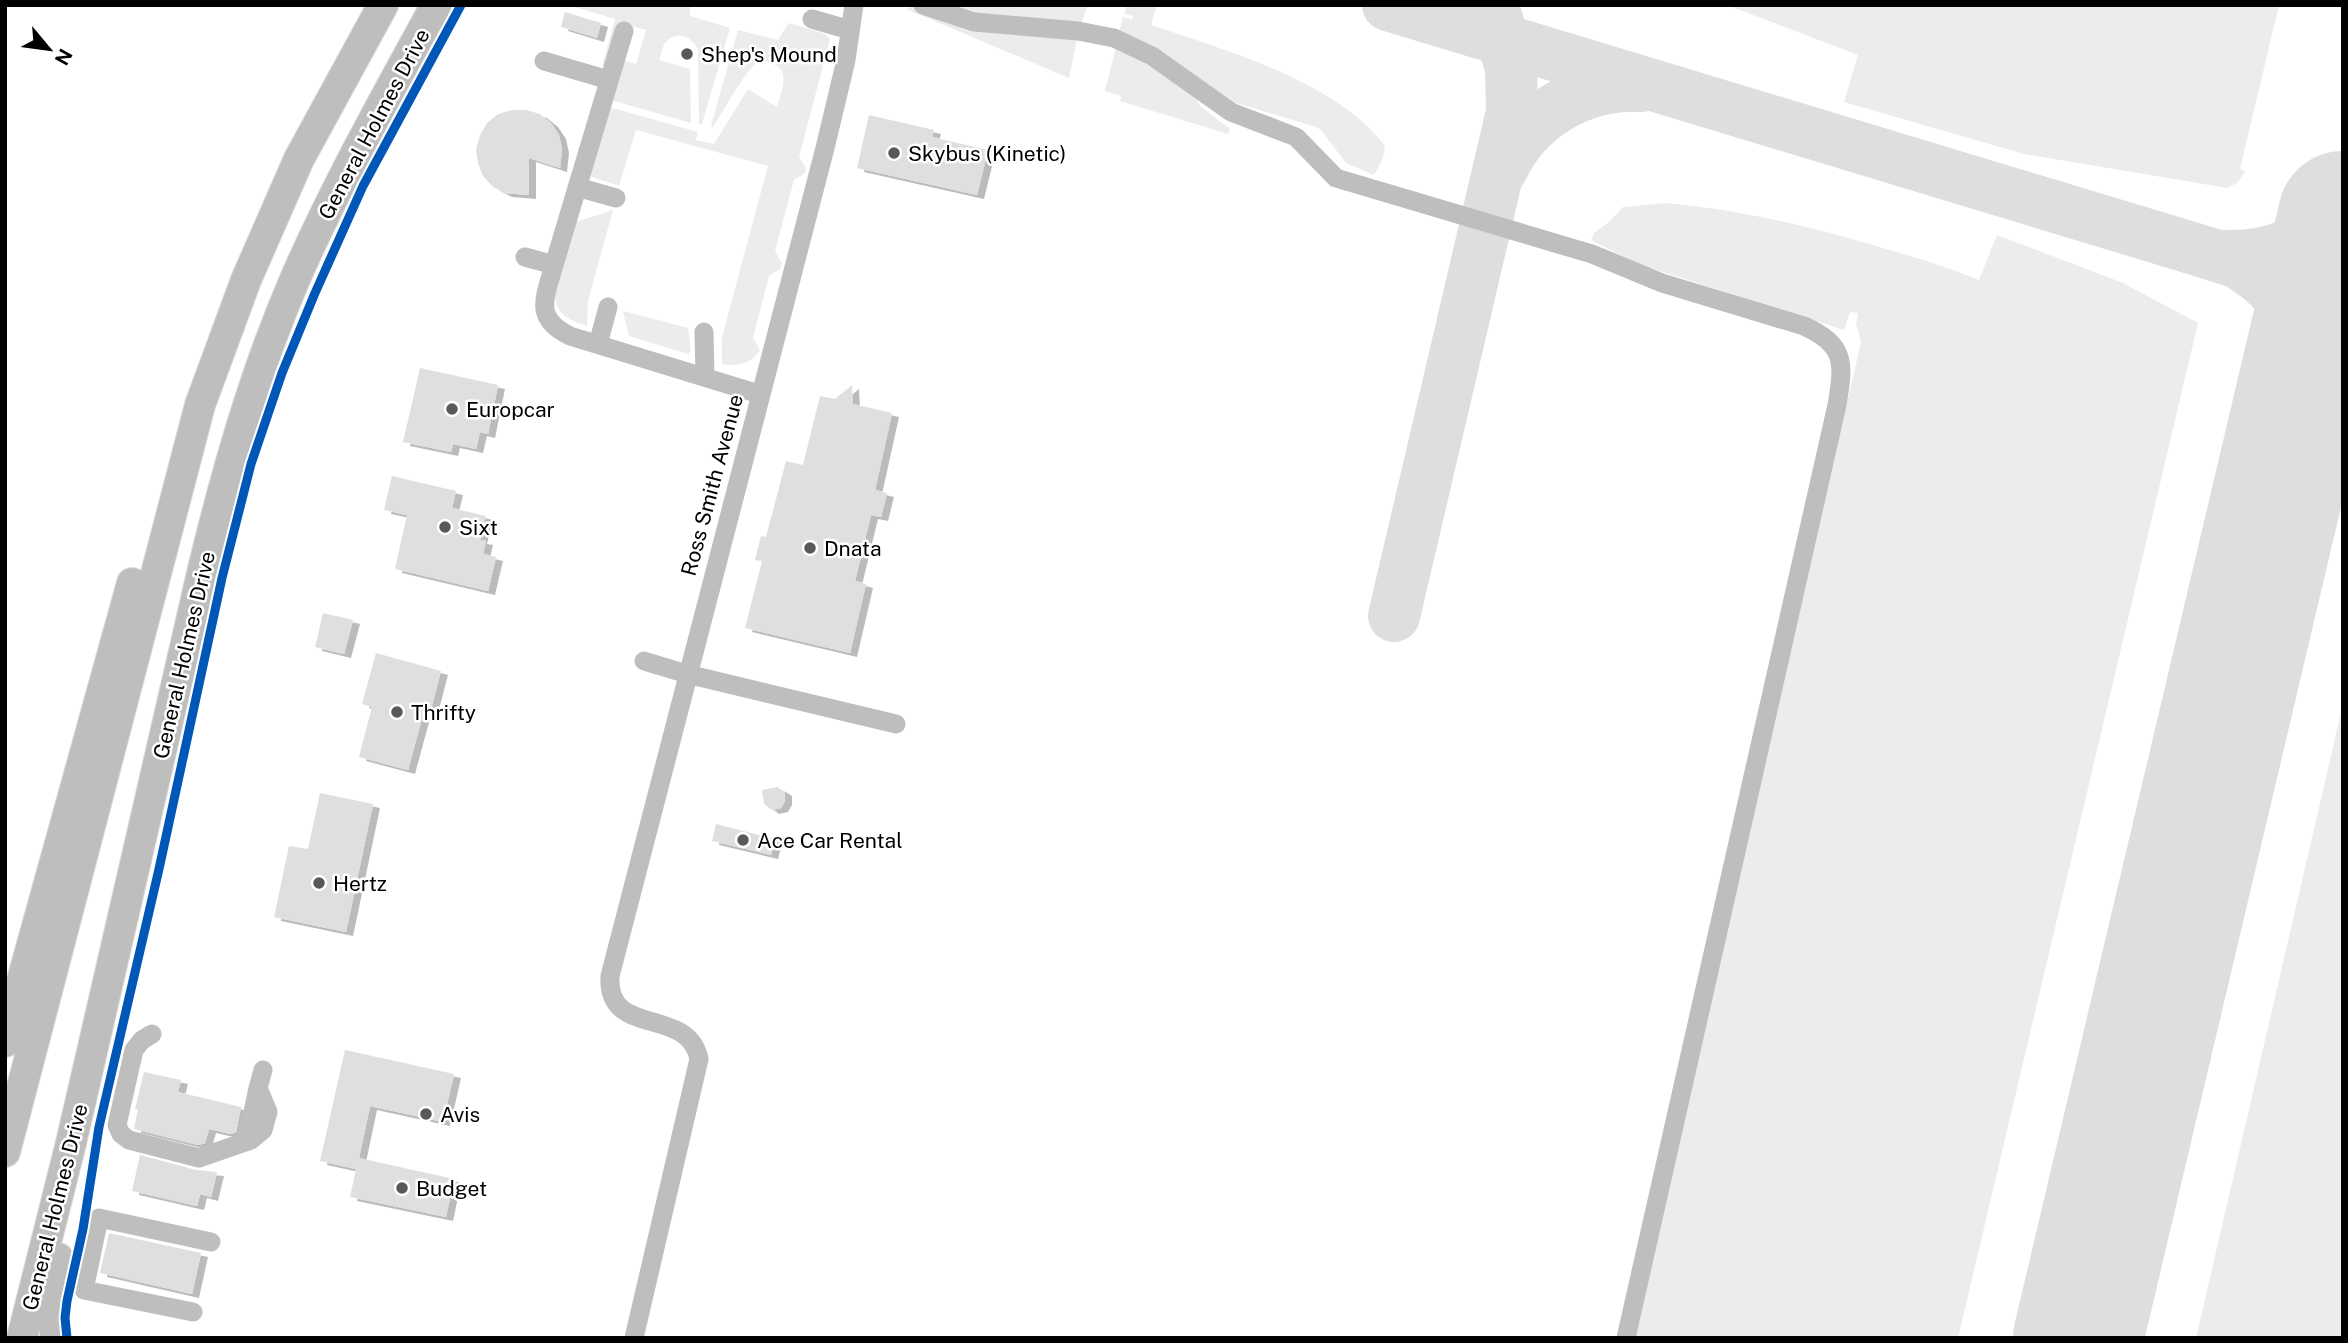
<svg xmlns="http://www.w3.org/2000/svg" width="2348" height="1343" font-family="'Public Sans',sans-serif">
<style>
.green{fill:#ececec}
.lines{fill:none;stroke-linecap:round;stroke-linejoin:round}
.taxiway{stroke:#dedede;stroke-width:52}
.runway{stroke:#dedede;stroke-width:130}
.building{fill:#dfdfdf;filter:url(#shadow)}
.highway-casing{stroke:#dbdbdb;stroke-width:32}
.minor{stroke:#bebebe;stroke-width:19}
.highway{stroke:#bebebe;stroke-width:30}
.cycleway-casing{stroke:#fff;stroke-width:13}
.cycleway{stroke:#0057b8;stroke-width:9}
.poi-dot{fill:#595959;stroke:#fff;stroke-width:2.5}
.labels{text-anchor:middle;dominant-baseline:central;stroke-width:5;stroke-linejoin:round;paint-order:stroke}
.poi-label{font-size:21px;fill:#000;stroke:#fff;text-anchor:start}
.street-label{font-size:21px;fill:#000;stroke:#fff}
</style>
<defs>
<filter id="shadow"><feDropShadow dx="7" dy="4" stdDeviation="0" flood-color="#0004"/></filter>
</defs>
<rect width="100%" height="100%" fill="#fff"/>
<path class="green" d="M568,5H690V16L730,28L702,124H699L698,50C693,36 675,30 665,43C662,48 661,55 659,60L690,69L691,123L611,100L622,60L636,64L646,30L620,23L605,65L602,66L615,19Z
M915,5L1078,34L1069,78L906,9Z
M932,5H1082L1087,7L1080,27L1016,23Z
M1127,5H1157L1151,25C1219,48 1319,77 1370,129C1374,134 1381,139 1384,145C1387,155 1378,167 1374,175L1346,163L1321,130L1316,127L1226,100L1118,36L1123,17L1132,20L1133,16L1124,14Z
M1727,5H2279L2240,169L2245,172L2237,183L2227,188L2024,154L1844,102L1858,55Z
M789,23L825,34L830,39L799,157L806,168L805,173L794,180L775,251L782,263L780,269L769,276L753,338L760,350C751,364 738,367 722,364V337L768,166L636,130L619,186L589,176L609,107L698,132L696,140L714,144L748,89L777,107C780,95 790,74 777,66C770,62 764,59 757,63C746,69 722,114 713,127L711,126L738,30L778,40Z
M1116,47L1131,54L1198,98L1197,101L1200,106L1230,129L1228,134L1120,101L1121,96L1105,91Z
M1666,203C1740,210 1805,225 1876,246C1911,256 1945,266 1979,280L1997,235L2123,283L2198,323L1958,1338H1634L1861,342L1856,324L1858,313L1850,312L1844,330L1638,264L1591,240L1594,233L1609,222L1623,207Z
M613,210L588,301L587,326C569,320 556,315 555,295L576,222Z
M623,311L688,328L691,351L688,354L629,336Z
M2343,704V1338H2196Z"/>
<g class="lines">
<path class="taxiway" d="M1388,5L2208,253L2343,297
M1502,169C1527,116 1582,83 1641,86
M2225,256C2271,257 2320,241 2343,197
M2244,267C2282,290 2309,332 2302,377L2269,518
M1394,616L1512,112L1511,69L1495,12"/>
<path class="runway" d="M2078,1338L2343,216"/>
</g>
<path class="building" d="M565,12L601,23L597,38L561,27Z
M512,110H526L540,114L551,123L559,135L562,149L560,168L529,158V195L505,193L493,187L483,176L478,163L476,149L480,135L487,123L498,114Z
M869,115L934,130L932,137L988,150L977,195L857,168Z
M420,368L498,385L488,434L480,432L476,449L453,444L451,452L403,442Z
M852,385L853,404L892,413L875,490L887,493L881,517L871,515L855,581L866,584L850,653L745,628L762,561L755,560L761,536L766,537L786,461L803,465L820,396L835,399Z
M392,476L456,491L452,508L486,516L480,540L486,541L483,554L496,557L488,591L395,569L407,515L384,510Z
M323,613L353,620L344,654L315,647Z
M376,653L441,671L430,713L424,711L408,770L359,757L372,707L362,704Z
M777,787L785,792V801L781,808L772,810L764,804L762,790Z
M320,793L373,804L346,932L274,917L289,846L308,849Z
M716,824L775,839L771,855L712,841Z
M345,1050L454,1074L443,1122L370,1106L359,1158L454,1179L446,1217L350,1197L356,1169L320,1161Z
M144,1072L181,1080L178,1092L241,1107L236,1132L231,1134L209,1129L205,1143L198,1145L134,1129L138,1109H135Z
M140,1155L196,1170L217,1172L211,1197L200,1194L197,1206L132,1191Z
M109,1233L201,1253L192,1294L100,1273Z"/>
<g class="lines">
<defs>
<path id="highway" d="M5,1042L132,583
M5,1152L200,405L246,280L299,159L383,5
M22,1338L71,1143L202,573C226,473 254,374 295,279C336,185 387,95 436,5
M56,1338L52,1313L58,1258"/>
</defs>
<use href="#highway" class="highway-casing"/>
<path class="minor" d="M923,5L974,22L1078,31L1114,38L1152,56L1231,112L1296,137L1336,178L1592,254L1662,283L1804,326C1846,345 1844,363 1837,405L1626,1338
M812,19L850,30
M624,31L554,265C545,298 533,318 570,336L759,394
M544,61L609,80
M577,187L616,198
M525,257L554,265
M704,332L705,377
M598,344L608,307
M644,661L687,674L896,724
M152,1034L142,1040L134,1050L117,1125L121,1134L129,1140L199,1158L251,1140L263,1130L268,1112L258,1088L263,1070
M247,1141L258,1088
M193,1312L84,1290L99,1218L211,1242
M634,1338L699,1059C688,1005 606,1039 610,976L825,148L846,60L854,5"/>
<use href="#highway" class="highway"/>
<defs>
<path id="cycleway" d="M67,1338L65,1318L67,1301L83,1229L99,1127L159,869L222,578L251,464L282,373L315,293L363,186L461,5"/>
</defs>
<use href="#cycleway" class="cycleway-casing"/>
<use href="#cycleway" class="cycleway"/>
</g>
<g class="poi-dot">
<circle cx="687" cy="54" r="7"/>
<circle cx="894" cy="153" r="7"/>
<circle cx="452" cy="409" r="7"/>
<circle cx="445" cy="527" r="7"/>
<circle cx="810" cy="548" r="7"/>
<circle cx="397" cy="712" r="7"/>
<circle cx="743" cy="840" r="7"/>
<circle cx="319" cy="883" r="7"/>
<circle cx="426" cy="1114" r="7"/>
<circle cx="402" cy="1188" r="7"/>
</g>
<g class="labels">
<g class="poi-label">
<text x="701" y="54">Shep's Mound</text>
<text x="908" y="153">Skybus (Kinetic)</text>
<text x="466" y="409">Europcar</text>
<text x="459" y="527">Sixt</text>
<text x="824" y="548">Dnata</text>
<text x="411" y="712">Thrifty</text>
<text x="757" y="840">Ace Car Rental</text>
<text x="333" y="883">Hertz</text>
<text x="440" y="1114">Avis</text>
<text x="416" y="1188">Budget</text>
</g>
<g class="street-label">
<text transform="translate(374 124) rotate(-62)">General Holmes Drive</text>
<text transform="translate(712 485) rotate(-75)">Ross Smith Avenue</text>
<text transform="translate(184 655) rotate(-77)">General Holmes Drive</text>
<text transform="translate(55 1207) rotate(-76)">General Holmes Drive</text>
</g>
</g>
<rect width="2348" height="1343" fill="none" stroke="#000000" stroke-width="14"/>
<g transform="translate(49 49) rotate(119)" stroke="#ffffff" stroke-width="5" paint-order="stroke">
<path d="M0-5L12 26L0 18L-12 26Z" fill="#000000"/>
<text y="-10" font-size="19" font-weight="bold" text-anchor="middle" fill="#000000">N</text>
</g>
</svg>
